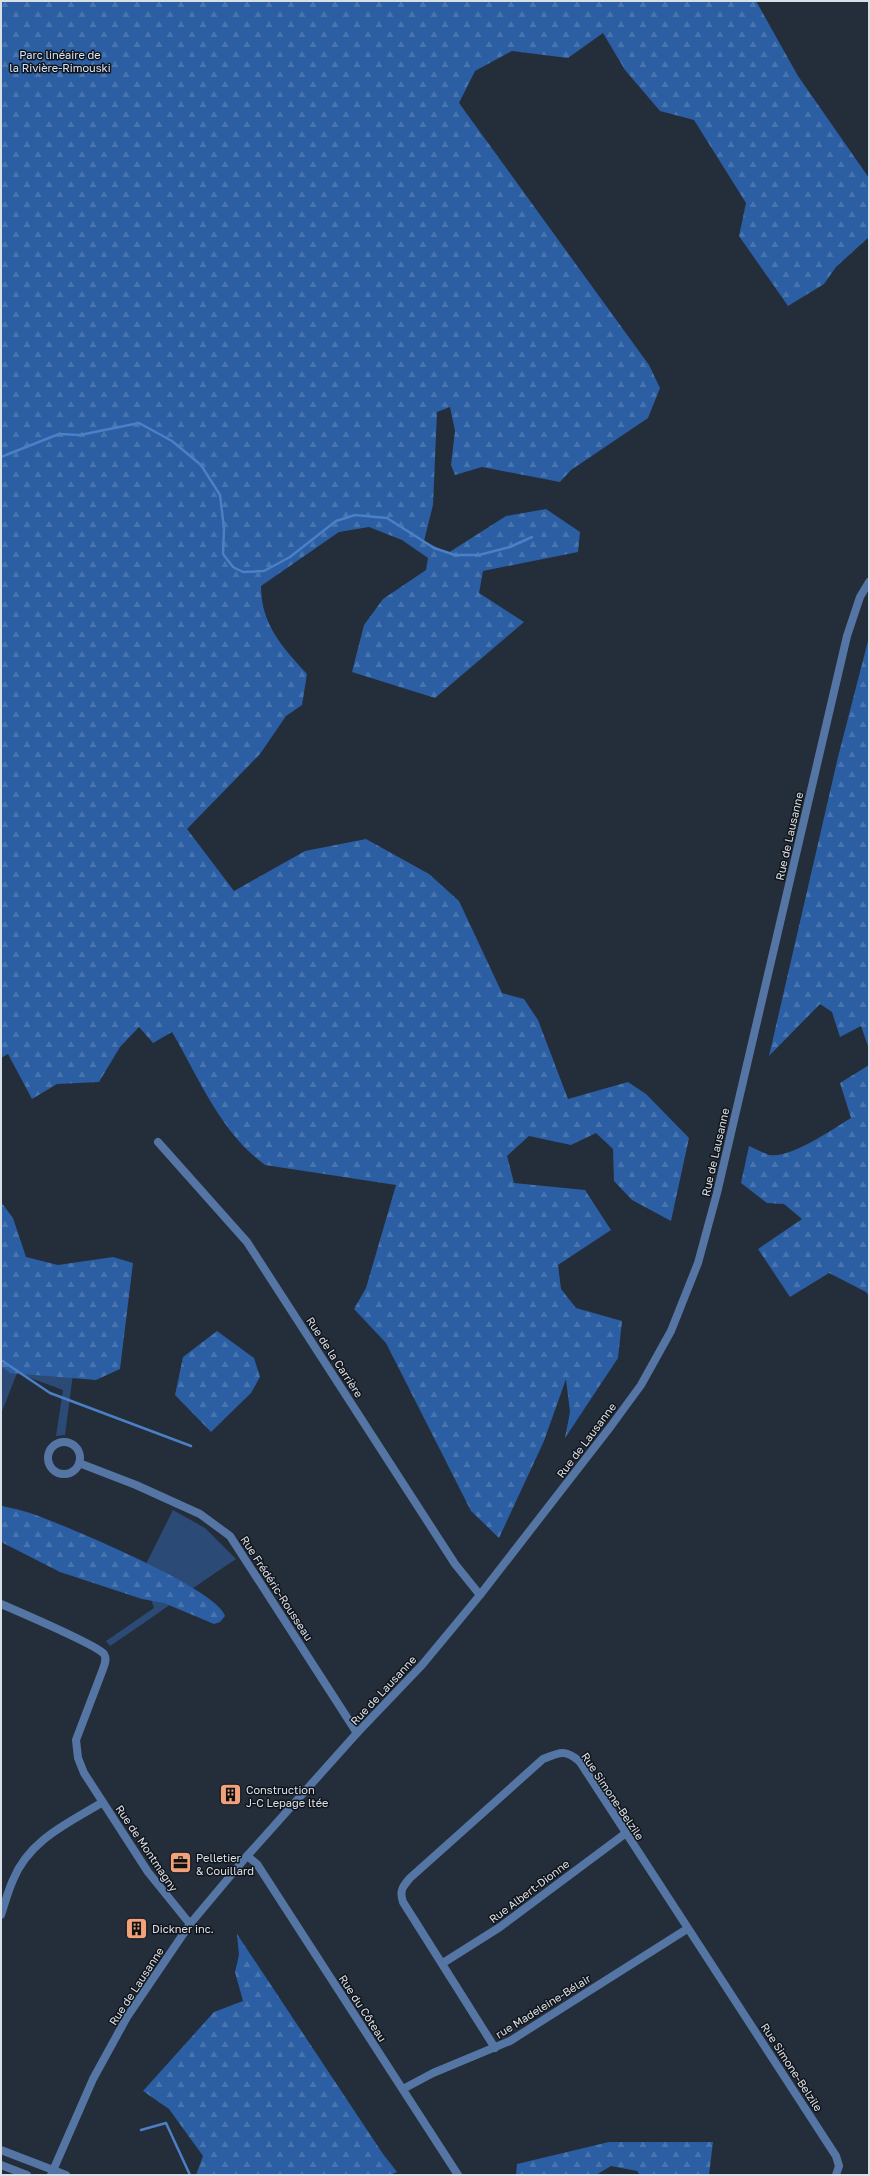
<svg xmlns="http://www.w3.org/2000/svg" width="870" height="2176" font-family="'Golos Text',sans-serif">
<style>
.green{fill:#2b4a76}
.forest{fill:url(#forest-firs)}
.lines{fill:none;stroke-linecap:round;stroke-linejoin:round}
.stream{stroke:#4b7fc6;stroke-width:2.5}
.minor{stroke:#5576a5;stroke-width:8}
.tertiary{stroke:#5576a5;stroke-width:8}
.labels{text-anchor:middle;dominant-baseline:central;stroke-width:3;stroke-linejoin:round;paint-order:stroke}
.park-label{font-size:11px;fill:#d6e4f8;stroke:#11151b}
.street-label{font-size:11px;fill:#dae0e8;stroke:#11151b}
.poi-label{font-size:11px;fill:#dae0e8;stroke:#11151b;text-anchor:start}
</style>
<defs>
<pattern id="forest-firs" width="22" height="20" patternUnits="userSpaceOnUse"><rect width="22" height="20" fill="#2b5ea2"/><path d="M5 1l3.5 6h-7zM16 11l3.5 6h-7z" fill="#4975af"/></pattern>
</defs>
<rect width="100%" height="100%" fill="#242d3a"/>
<path class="green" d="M1,1350L76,1351L65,1435L56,1436L63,1390L17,1373L1,1414Z
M173,1510L205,1528L236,1559C193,1587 153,1618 110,1646L106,1641L154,1608L142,1572Z"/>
<path class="forest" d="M1,1H756L798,76L869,178V237L836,267L824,284L788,306L739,236L746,203L694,120L660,111L625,70L603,33L568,58L512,51L475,71L459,103L649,365L660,388L648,418L571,470L560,482L482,467L455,475L451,465L455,431L450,407L437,412L433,505L424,541L448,553L506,516L546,509L580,532L578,552L483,571L479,593L524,622L435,698L352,672L364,625L383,599L426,570L428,558L402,540L369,527L339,532L261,586C261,624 282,647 307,674L302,705L286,716L260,754L187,829L234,891L305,851L366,839L429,874L459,901L502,993L524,999L538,1020L568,1099L628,1082L646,1094L689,1138L671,1221L632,1200L614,1181L613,1149L596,1133L571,1145L529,1136L507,1156L514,1183L585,1190L611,1230L558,1265L561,1289L576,1308L622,1321L618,1358L565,1438L570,1412L566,1379L544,1441L499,1538L471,1511L386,1343L354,1309L366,1288L396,1185L265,1165C220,1132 199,1078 172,1032L153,1043L139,1027L120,1047L99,1082L57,1084L32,1099L8,1054L1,1058Z
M869,637V1049L861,1026L840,1037L832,1012L820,1004L769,1056L838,757Z
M869,1065V1296L866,1292L829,1273L790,1297L758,1249L802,1219L784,1204L767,1203L741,1183L749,1146C756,1149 763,1153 769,1155C790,1159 833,1129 851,1118L840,1083Z
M1,1202L13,1218L26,1257L58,1265L113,1257L133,1263L120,1369L96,1380L10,1373L1,1366Z
M217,1331L254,1358L260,1377L251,1393L211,1432L175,1395L183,1357Z
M1,1506C13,1508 25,1511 36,1515C68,1527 218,1589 225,1616L220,1622L214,1624L164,1603L142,1599L60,1572L1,1542Z
M237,1934L383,2154L397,2172L390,2175H196L203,2156L169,2109L143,2091L214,2012L243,2001L235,1972L239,1955Z
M609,2142H713L709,2175H640L637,2171L611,2166L596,2175H516L517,2164Z"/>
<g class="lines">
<path class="stream" d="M1,457L59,434L80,435L139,423L172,441L201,465L220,495L224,528L223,554L233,567L243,572L264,571L290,557L336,521L355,515L387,518L434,548L455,555H479L510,547L532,537
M1,1360L50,1393L191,1446
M141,2130L166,2123L190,2175"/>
<path class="minor" d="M158,1142L247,1242L455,1564L480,1595
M48 1458a16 16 0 1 1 32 0a16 16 0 1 1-32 0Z
M79,1463L136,1485L200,1514L230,1536L357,1733
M1,1604C17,1611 97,1645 104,1654C107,1659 105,1664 103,1669L76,1740L78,1758L84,1773L148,1872L190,1924
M247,1856L257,1864L458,2175
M1,1915C5,1903 8,1891 13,1880C29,1840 68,1823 103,1802
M443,1963L500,1927L626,1833
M495,2048L403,1902C399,1891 403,1886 410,1878L543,1759C560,1752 566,1749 580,1762L836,2156L839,2166L836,2175
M403,2089L433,2073L510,2041L687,1929
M1,2150L66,2175
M1,2165L27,2175"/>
<path class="tertiary" d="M51,2175L93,2079L127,2017L190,1924L247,1856L357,1733L422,1665L480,1595L611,1426L641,1385L671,1331L698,1263L717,1193L847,636L860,597L869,582"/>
</g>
<defs>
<symbol id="building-square" viewBox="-11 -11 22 22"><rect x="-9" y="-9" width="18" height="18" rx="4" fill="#f1a27b" stroke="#11151b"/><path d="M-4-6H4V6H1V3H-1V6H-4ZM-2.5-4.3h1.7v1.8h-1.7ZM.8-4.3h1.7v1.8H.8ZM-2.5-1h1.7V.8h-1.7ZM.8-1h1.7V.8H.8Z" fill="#111"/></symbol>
<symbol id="office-square" viewBox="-11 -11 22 22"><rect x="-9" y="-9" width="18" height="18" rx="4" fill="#f1a27b" stroke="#11151b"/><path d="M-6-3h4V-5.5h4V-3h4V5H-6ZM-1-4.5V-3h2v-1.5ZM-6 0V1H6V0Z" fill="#111"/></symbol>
</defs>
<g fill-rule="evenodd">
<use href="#building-square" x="218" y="1782" width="25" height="25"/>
<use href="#office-square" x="168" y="1850" width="25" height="25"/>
<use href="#building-square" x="124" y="1916" width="25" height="25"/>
</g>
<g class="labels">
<g class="park-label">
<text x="60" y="54">Parc linéaire de<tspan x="60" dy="13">la Rivière-Rimouski</tspan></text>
</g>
<g class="street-label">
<text transform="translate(789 836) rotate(-77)">Rue de Lausanne</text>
<text transform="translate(715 1152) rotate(-77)">Rue de Lausanne</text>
<text transform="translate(335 1357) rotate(57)">Rue de la Carrière</text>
<text transform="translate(586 1440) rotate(-53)">Rue de Lausanne</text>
<text transform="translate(277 1588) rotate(57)">Rue Frédéric-Rousseau</text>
<text transform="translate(383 1690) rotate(-47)">Rue de Lausanne</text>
<text transform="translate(613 1796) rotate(56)">Rue Simone-Belzile</text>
<text transform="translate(147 1848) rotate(56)">Rue de Montmagny</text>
<text transform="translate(529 1891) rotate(-37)">Rue Albert-Dionne</text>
<text transform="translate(136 1986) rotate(-57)">Rue de Lausanne</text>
<text transform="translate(543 2006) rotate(-32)">rue Madeleine-Bélair</text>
<text transform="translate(363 2008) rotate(57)">Rue du Côteau</text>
<text transform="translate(792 2067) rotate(57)">Rue Simone-Belzile</text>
</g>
<g class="poi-label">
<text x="246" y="1789">Construction<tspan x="246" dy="13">J-C Lepage ltée</tspan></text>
<text x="196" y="1857">Pelletier<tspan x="196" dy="13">&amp; Couillard</tspan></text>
<text x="152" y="1928">Dickner inc.</text>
</g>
</g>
<rect width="870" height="2176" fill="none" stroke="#dae0e8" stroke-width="4"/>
</svg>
